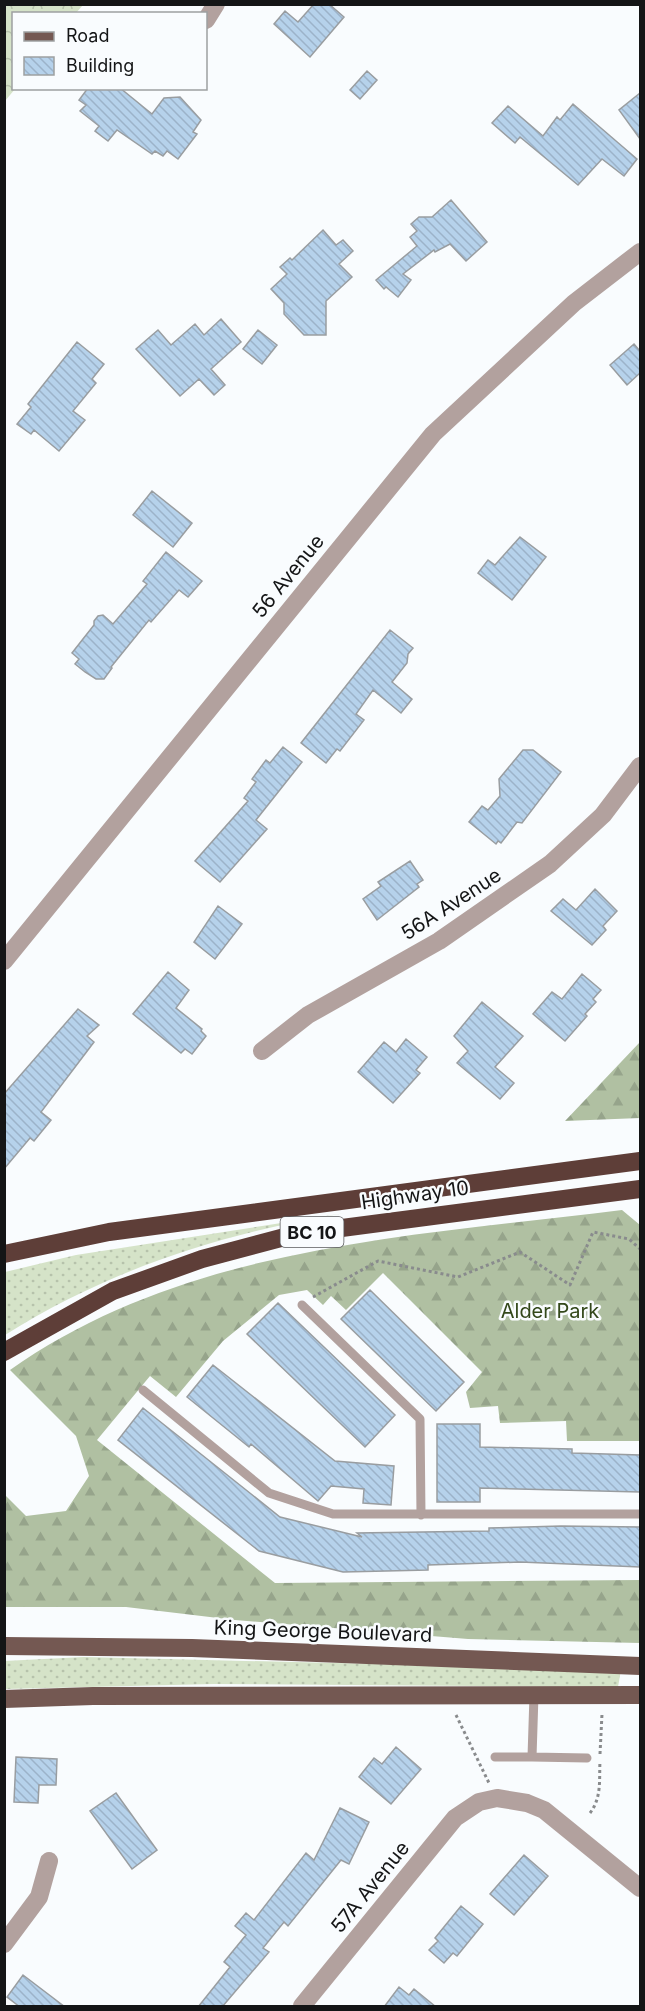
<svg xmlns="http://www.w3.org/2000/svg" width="645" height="2011" font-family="Inter,sans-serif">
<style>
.grass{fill:url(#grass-dots)}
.forest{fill:url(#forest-firs)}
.park{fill:url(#park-crowns)}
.building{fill:url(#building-back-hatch);stroke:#999da0;stroke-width:1.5}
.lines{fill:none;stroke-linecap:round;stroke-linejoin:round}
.path{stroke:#898b8d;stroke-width:3;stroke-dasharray:3 3;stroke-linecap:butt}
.lane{stroke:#b2a19e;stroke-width:9}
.street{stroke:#b2a19e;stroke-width:18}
.primary{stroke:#745852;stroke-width:18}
.highway{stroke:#5e3e38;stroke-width:18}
.labels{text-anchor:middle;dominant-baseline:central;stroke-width:5;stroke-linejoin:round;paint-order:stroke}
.shield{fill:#f9fcfe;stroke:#595a5c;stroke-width:1.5}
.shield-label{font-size:18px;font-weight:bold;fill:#141516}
.street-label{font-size:20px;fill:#141516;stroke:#f9fcfe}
.park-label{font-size:20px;fill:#33481a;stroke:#f9fcfe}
</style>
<defs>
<pattern id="grass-dots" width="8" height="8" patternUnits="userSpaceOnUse" patternTransform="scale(1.5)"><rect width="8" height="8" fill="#d5e3c8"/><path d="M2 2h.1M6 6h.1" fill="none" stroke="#b6c2ab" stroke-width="1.8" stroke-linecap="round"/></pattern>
<pattern id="forest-firs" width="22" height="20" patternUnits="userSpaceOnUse" patternTransform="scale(1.5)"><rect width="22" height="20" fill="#b0c0a2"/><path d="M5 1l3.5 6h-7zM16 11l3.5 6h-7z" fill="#96a48b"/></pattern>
<pattern id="park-crowns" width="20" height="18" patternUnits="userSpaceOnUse" patternTransform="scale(1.5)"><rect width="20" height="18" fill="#d5e3c8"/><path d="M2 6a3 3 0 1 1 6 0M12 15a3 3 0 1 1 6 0" fill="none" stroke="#b6c2ab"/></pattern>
<pattern id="building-back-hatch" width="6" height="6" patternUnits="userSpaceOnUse" patternTransform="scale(1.5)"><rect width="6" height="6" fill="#b6d2eb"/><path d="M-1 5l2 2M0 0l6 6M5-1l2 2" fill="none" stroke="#9cb3c9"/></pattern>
</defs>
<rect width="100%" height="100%" fill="#f9fcfe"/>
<path class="grass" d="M345,1213C223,1233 110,1269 5,1335V1272L76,1255Z
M84,1657L621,1670L618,1687L214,1684L5,1689L4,1661Z"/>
<path class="forest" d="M640,1042V1118L565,1121Z
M622,1210L640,1225V1441H567L566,1421L500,1423L498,1406L470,1408L466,1392L482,1372L383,1273L346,1310L331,1296L323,1305L307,1290L279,1295L223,1341L176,1397L150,1376L97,1440L275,1583L640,1580V1643L468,1639L235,1620L126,1607H5L4,1494L26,1516L66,1511L89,1476L76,1436L10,1370C187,1245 414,1236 622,1210Z"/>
<path class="park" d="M5,4L83,5L76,13L14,14L15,89L5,101Z"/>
<path class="building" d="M314,4H329L344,17L310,57L274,24L285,11L298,22Z
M367,71L377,80L360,99L350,90Z
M88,88H120L152,114L164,98L180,97L201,120L193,132L197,134L178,159L167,151L163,156L155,151L152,154L117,130L108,141L95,131L99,126L80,111L86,105L79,100Z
M640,93V139L619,110Z
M573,104L637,159L624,176L602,159L578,185L520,137L515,143L492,123L508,106L543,136L557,117L560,120Z
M451,200L487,242L466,261L450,244L435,252L434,250L403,274L411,280L398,297L386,287L384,289L376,280L417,246L410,237L417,231L411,224L419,217H432Z
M323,230L336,245L343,240L353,251L339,264L352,277L326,301V335H304L284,314V303L271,289L287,274L280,267L290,258L292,260Z
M221,319L241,342L211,369L225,385L214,395L199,379L180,396L136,349L158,330L171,345L195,324L204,335Z
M258,330L277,345L262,364L243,349Z
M77,342L104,364L92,379L96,383L73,411L85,420L59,451L34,430L31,434L17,424L31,407L28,404Z
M634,344L640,351V373L627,385L610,365Z
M152,491L192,523L173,547L133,515Z
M520,537L546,557L512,600L478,573L488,560L495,565Z
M166,552L202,581L188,597L179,590L151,622L149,620L111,667L112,668L104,679H96L85,672L75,664L79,659L72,653L94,625V621L98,616L103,615L113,624L147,584L143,581Z
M390,630L413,648L408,654L407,663L392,682L412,699L401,713L373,690L356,714L364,720L340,751L337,749L326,763L301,743Z
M283,747L302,762L256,820L267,829L220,882L195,861L248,801L244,798L256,782L252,779L266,760L270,763Z
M523,750H533L561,772L522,823L517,822L501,843L498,841L496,844L469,822L482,806L488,810L500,796L499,779Z
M410,861L423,880L417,884L419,887L377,920L363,899L381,886L378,882Z
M595,889L617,911L603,926L606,930L592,945L551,911L563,899L576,910Z
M218,906L242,924L215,959L194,942Z
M168,972L189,990L176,1008L202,1029L201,1031L206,1036L192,1054L185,1049L181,1053L133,1014Z
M582,974L601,990L593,999L596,1002L585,1014L587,1016L565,1041L533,1014L552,992L562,999Z
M482,1002L523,1036L495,1067L514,1083L500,1099L457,1063L468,1051L454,1036Z
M78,1009L99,1025L87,1036L94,1042L41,1112L51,1120L34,1141L30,1138L4,1169V1094Z
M406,1039L427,1057L416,1070L420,1073L393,1103L358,1072L384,1042L396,1052Z
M370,1290L464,1382L436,1411L341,1319Z
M278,1303L395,1415L365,1447L247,1334Z
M213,1365L335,1461L394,1466L391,1505L363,1503L364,1489L331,1486L318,1501L251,1444L249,1447L187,1397Z
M143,1408L280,1517L362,1537L357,1533L489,1531V1528L561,1526L640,1527V1567L520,1562L428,1565V1570L343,1572L259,1551L118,1440Z
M437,1424H480V1447L572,1449V1453L640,1455V1492L480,1488V1502H437Z
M396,1747L421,1769L391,1804L359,1777L374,1758L382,1764Z
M16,1757L57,1759L56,1785H39L38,1803L14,1802Z
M116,1793L157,1850L132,1869L90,1811Z
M340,1808L369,1822L349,1864L341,1860L288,1926L284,1922L263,1948L269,1952L222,2007H198L230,1967L224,1962L246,1935L235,1926L246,1913L254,1920L306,1853L314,1860Z
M524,1855L548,1876L514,1915L490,1894Z
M461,1906L483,1924L457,1956L453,1953L444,1963L429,1950L438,1941L435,1938Z
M23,1975L65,2007H20L7,1997Z
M399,1987L409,1995L414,1989L436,2007H384Z"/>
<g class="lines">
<path class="path" d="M313,1297L378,1261L458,1277L520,1252L570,1285L593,1232L629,1239L640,1249
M456,1715L489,1783
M600,1754L602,1714
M590,1813C602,1797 599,1780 600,1761"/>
<path class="lane" d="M302,1305L420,1419L421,1515
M143,1390L269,1493L333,1514H640
M495,1757H532L534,1695
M532,1757L587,1758"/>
<path class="street" d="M206,20L216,4
M4,961L433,434L574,303L640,252
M262,1051L308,1015L439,941L550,864L603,815L640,766
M4,1944L39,1897L49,1861
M302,2006L455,1818L479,1802L497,1798L527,1803L544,1810L640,1888"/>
<path class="primary" d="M4,1646L192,1648L640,1666
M4,1699L93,1696L640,1695"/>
<path class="highway" d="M4,1254L109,1232L640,1161
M4,1352L113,1291L202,1259L296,1234L640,1189"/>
</g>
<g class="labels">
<rect class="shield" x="280.5" y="1217" width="63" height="30" rx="4.5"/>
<g class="shield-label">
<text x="312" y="1232">BC 10</text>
</g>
<g class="street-label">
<text transform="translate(288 576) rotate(-51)">56 Avenue</text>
<text transform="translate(451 904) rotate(-33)">56A Avenue</text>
<text transform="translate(415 1195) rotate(-8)">Highway 10</text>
<text transform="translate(323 1631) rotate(2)">King George Boulevard</text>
<text transform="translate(370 1887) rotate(-51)">57A Avenue</text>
</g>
<g class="park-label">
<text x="550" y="1311">Alder Park</text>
</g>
</g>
<rect width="645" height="2011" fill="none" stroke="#141516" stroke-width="12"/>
<rect x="12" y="12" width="195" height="78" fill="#f9fcfe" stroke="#9da0a1" stroke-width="1.5"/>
<rect x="24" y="32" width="30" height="9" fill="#745852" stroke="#9da0a1" stroke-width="1.5"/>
<text x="66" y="42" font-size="18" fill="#141516">Road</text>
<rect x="24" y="57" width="30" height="18" fill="url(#building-back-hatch)" stroke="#9da0a1" stroke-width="1.5"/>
<text x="66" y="72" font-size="18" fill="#141516">Building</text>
</svg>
